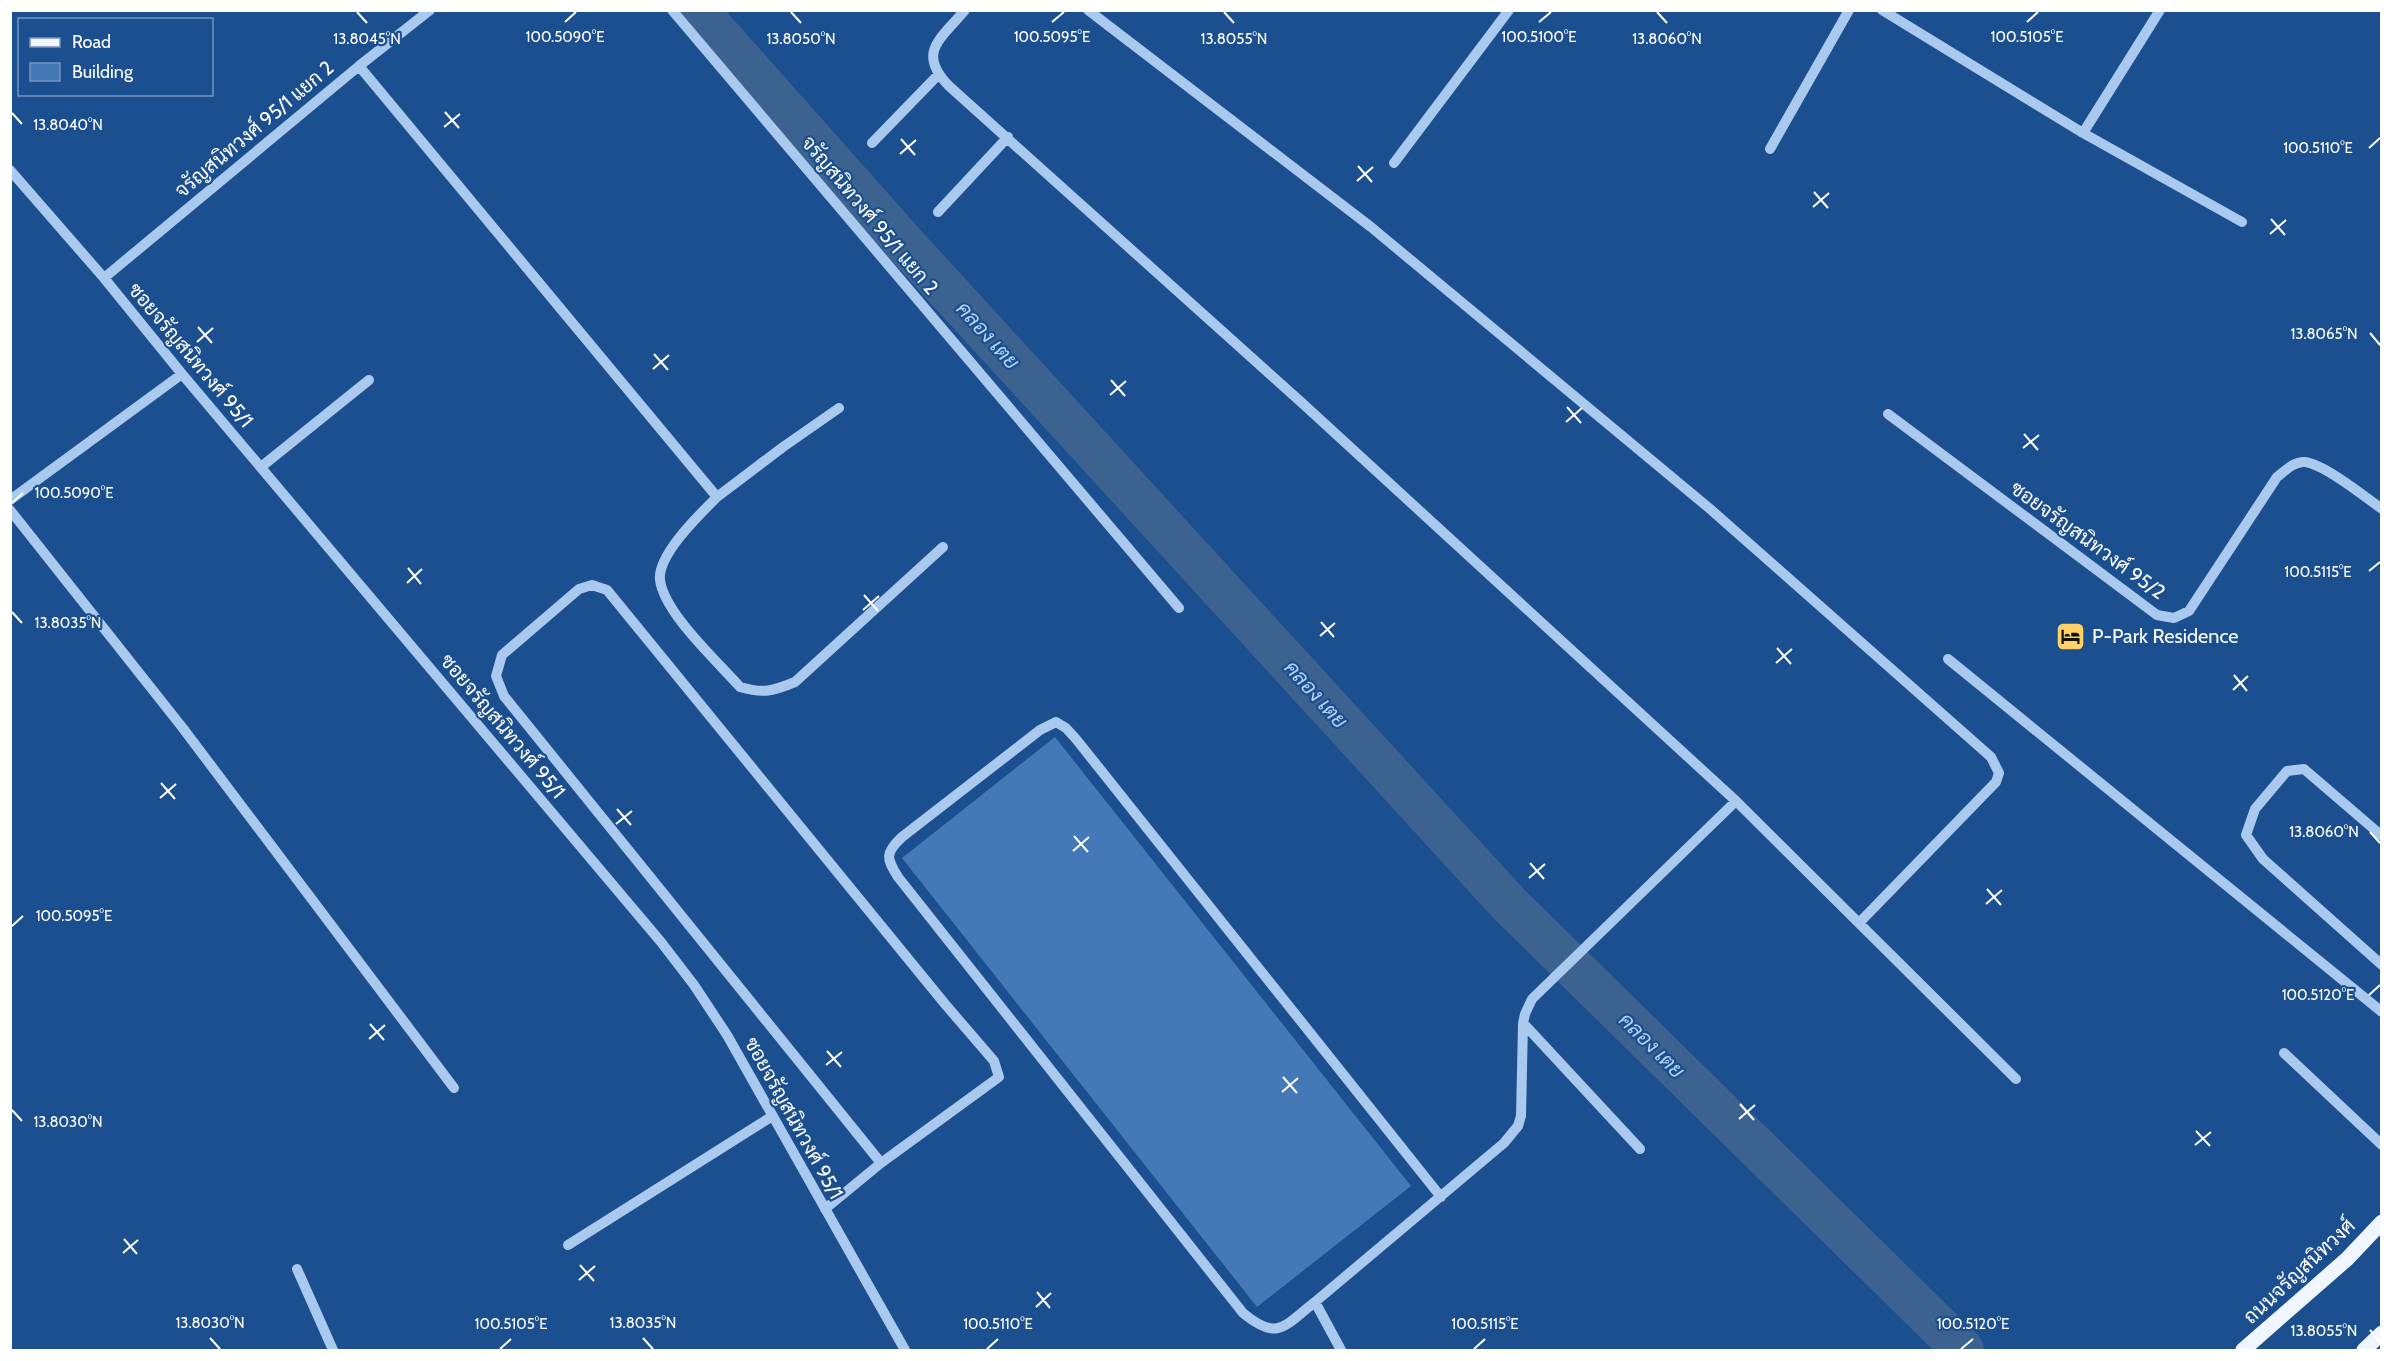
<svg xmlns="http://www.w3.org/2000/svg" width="2392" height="1361" font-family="Cabin,Sarabun,sans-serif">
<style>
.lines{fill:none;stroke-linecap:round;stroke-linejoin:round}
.canal{stroke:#3c6290;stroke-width:42}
.building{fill:#4478b7}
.minor{stroke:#a9c9ee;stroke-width:10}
.major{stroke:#f0f6ff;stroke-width:15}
.ticks{fill:none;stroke:#fff;stroke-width:2}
.labels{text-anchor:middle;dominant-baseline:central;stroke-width:4.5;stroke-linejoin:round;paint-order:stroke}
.street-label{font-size:20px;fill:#fff;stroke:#1b4f8f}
.poi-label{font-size:20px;fill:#fff;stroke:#1b4f8f;text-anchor:start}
.water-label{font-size:21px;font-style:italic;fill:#b5d3f5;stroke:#1b4f8f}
.ticks-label{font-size:15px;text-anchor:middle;fill:#fff;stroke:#1b4f8f;stroke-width:4.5;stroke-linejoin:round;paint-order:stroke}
</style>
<rect width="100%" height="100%" fill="#1b4f8f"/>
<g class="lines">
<path class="canal" d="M697,10L904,243L1509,904L1963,1350"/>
</g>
<path class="building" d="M1055,737L1411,1186L1257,1307L902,858Z"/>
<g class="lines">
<path class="minor" d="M672,10L1179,608
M965,10C941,39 916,52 949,86L1301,402L1736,801L2016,1079
M1088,10L1371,227L1709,508L1991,757L1999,773L1996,782L1860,922
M1882,10L2083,133L2242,222
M359,66L717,497C700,514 657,555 660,580C664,613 718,662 740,687C764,694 773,691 795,682L943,547
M2083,133L2160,10
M872,143L938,75
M1770,149L1849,10
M1394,163L1509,10
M10,170L104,278L182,374L661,942L694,985L727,1035L905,1350
M938,212L1008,137
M104,278L359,66L430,10
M1888,414L2157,615L2174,618L2189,611L2277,477C2285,471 2294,461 2305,462C2324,464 2365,497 2382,509
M261,467L369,380
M717,497L783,447L839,408
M10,500L182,374
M10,510L182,727L454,1088
M1948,659L2382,1012
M2382,836L2304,769L2287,771L2255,809L2246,835L2263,859L2382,965
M1523,1023L1640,1149
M2284,1053L2382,1145
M825,1209L881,1163L504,696L496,676L502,655L579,589L592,585L607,590L945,1004L994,1061L999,1077L881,1163
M568,1245L771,1117
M297,1269L333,1350
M1315,1302C1284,1326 1278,1342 1243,1313L898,877C886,858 885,853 902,837L1040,730L1056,722L1066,728L1076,739L1441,1197
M1341,1350L1315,1302L1504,1143L1518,1126L1521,1116L1523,1023L1525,1014L1532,999L1736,801"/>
<path class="major" d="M2243,1350L2347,1259L2382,1222
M2364,1350L2382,1333"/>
</g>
<path class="ticks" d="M357,12L367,23M791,12L801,23M1224,12L1234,23M1657,12L1667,23M565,22L576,12M1052,22L1064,12M1539,22L1551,12M2027,22L2038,12M445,112L459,128M12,113L22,124M444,127L460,114M901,139L915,155M2369,148L2380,138M900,154L916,140M1358,166L1372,182M1357,181L1373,167M1814,192L1828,208M1813,207L1829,193M2271,219L2285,235M2270,234L2286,220M198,327L212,343M2370,333L2380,345M197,342L213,328M654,354L668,370M653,369L669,355M1111,380L1125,396M1110,395L1126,381M1567,407L1581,423M1566,422L1582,408M2024,434L2038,450M2023,448L2039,435M12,503L23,493M408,568L421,584M2369,571L2380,562M407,583L422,569M864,595L878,611M863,610L879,596M12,612L22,623M1321,622L1334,637M1320,636L1335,623M1777,648L1791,664M1776,663L1792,649M2234,675L2247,691M2233,690L2248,676M161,783L175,799M160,798L176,784M617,809L631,825M616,824L632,811M2370,832L2380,843M1074,836L1088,852M1073,851L1089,837M1530,863L1544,879M1529,878L1545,864M1987,889L2001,905M1986,904L2002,890M12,926L23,916M2369,995L2380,985M370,1024L384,1040M369,1039L385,1025M827,1051L841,1067M826,1065L842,1052M1283,1077L1297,1093M1282,1092L1298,1078M1740,1104L1754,1120M12,1110L22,1121M1739,1119L1755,1105M2196,1131L2210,1146M2195,1145L2211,1132M124,1239L137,1254M123,1253L138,1240M580,1265L594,1281M579,1280L595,1266M1037,1292L1050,1308M1036,1307L1051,1293M2370,1330L2380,1342M210,1338L220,1349M643,1338L653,1349M500,1349L511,1339M987,1349L998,1339M1474,1349L1485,1339M1961,1349L1973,1339"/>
<defs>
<symbol id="hotel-square" viewBox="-11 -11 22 22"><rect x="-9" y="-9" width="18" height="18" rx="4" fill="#ffd166" stroke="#1b4f8f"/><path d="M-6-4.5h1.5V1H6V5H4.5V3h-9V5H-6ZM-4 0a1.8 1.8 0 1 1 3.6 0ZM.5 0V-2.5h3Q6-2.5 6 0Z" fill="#111"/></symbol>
</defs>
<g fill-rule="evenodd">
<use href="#hotel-square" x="2054" y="620" width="33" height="33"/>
</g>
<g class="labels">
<g class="street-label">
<text transform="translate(254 129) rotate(-40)">จรัญสนิทวงศ์ 95/1 แยก 2</text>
<text transform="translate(870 215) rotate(50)">จรัญสนิทวงศ์ 95/1 แยก 2</text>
<text transform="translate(191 355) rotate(50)">ซอยจรัญสนิทวงศ์ 95/1</text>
<text transform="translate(2088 540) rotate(36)">ซอยจรัญสนิทวงศ์ 95/2</text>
<text transform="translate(503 726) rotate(50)">ซอยจรัญสนิทวงศ์ 95/1</text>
<text transform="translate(794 1118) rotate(61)">ซอยจรัญสนิทวงศ์ 95/1</text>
<text transform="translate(2299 1271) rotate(-43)">ถนนจรัญสนิทวงศ์</text>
</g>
<g class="poi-label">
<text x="2092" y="636">P-Park Residence</text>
</g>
<g class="water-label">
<text transform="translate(988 335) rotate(48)">คลอง เตย</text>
<text transform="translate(1316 694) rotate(48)">คลอง เตย</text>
<text transform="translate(1652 1045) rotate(45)">คลอง เตย</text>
</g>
</g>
<g class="ticks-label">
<text x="565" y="42">100.5090°E</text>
<text x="1052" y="42">100.5095°E</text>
<text x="1539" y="42">100.5100°E</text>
<text x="2027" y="42">100.5105°E</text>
<text x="367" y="44">13.8045°N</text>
<text x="801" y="44">13.8050°N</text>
<text x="1667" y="44">13.8060°N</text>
<text x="1234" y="44">13.8055°N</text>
<text x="68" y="130">13.8040°N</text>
<text x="2318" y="153">100.5110°E</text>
<text x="2324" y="339">13.8065°N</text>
<text x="74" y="498">100.5090°E</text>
<text x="2318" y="577">100.5115°E</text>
<text x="68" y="628">13.8035°N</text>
<text x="2324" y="837">13.8060°N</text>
<text x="74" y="921">100.5095°E</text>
<text x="2318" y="1000">100.5120°E</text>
<text x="68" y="1127">13.8030°N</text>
<text x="210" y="1328">13.8030°N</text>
<text x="643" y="1328">13.8035°N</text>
<text x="511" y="1329">100.5105°E</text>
<text x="998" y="1329">100.5110°E</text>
<text x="1485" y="1329">100.5115°E</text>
<text x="1973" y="1329">100.5120°E</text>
<text x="2324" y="1336">13.8055°N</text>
</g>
<rect width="2392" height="1361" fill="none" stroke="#ffffff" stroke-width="24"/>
<rect x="18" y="18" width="195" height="78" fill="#1b4f8f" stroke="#7695bc" stroke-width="1.5"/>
<rect x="30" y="38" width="30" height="9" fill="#f0f6ff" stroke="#7695bc" stroke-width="1.5"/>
<text x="72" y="48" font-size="18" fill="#ffffff">Road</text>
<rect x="30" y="63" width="30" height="18" fill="#4478b7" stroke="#7695bc" stroke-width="1.5"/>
<text x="72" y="78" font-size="18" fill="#ffffff">Building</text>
</svg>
